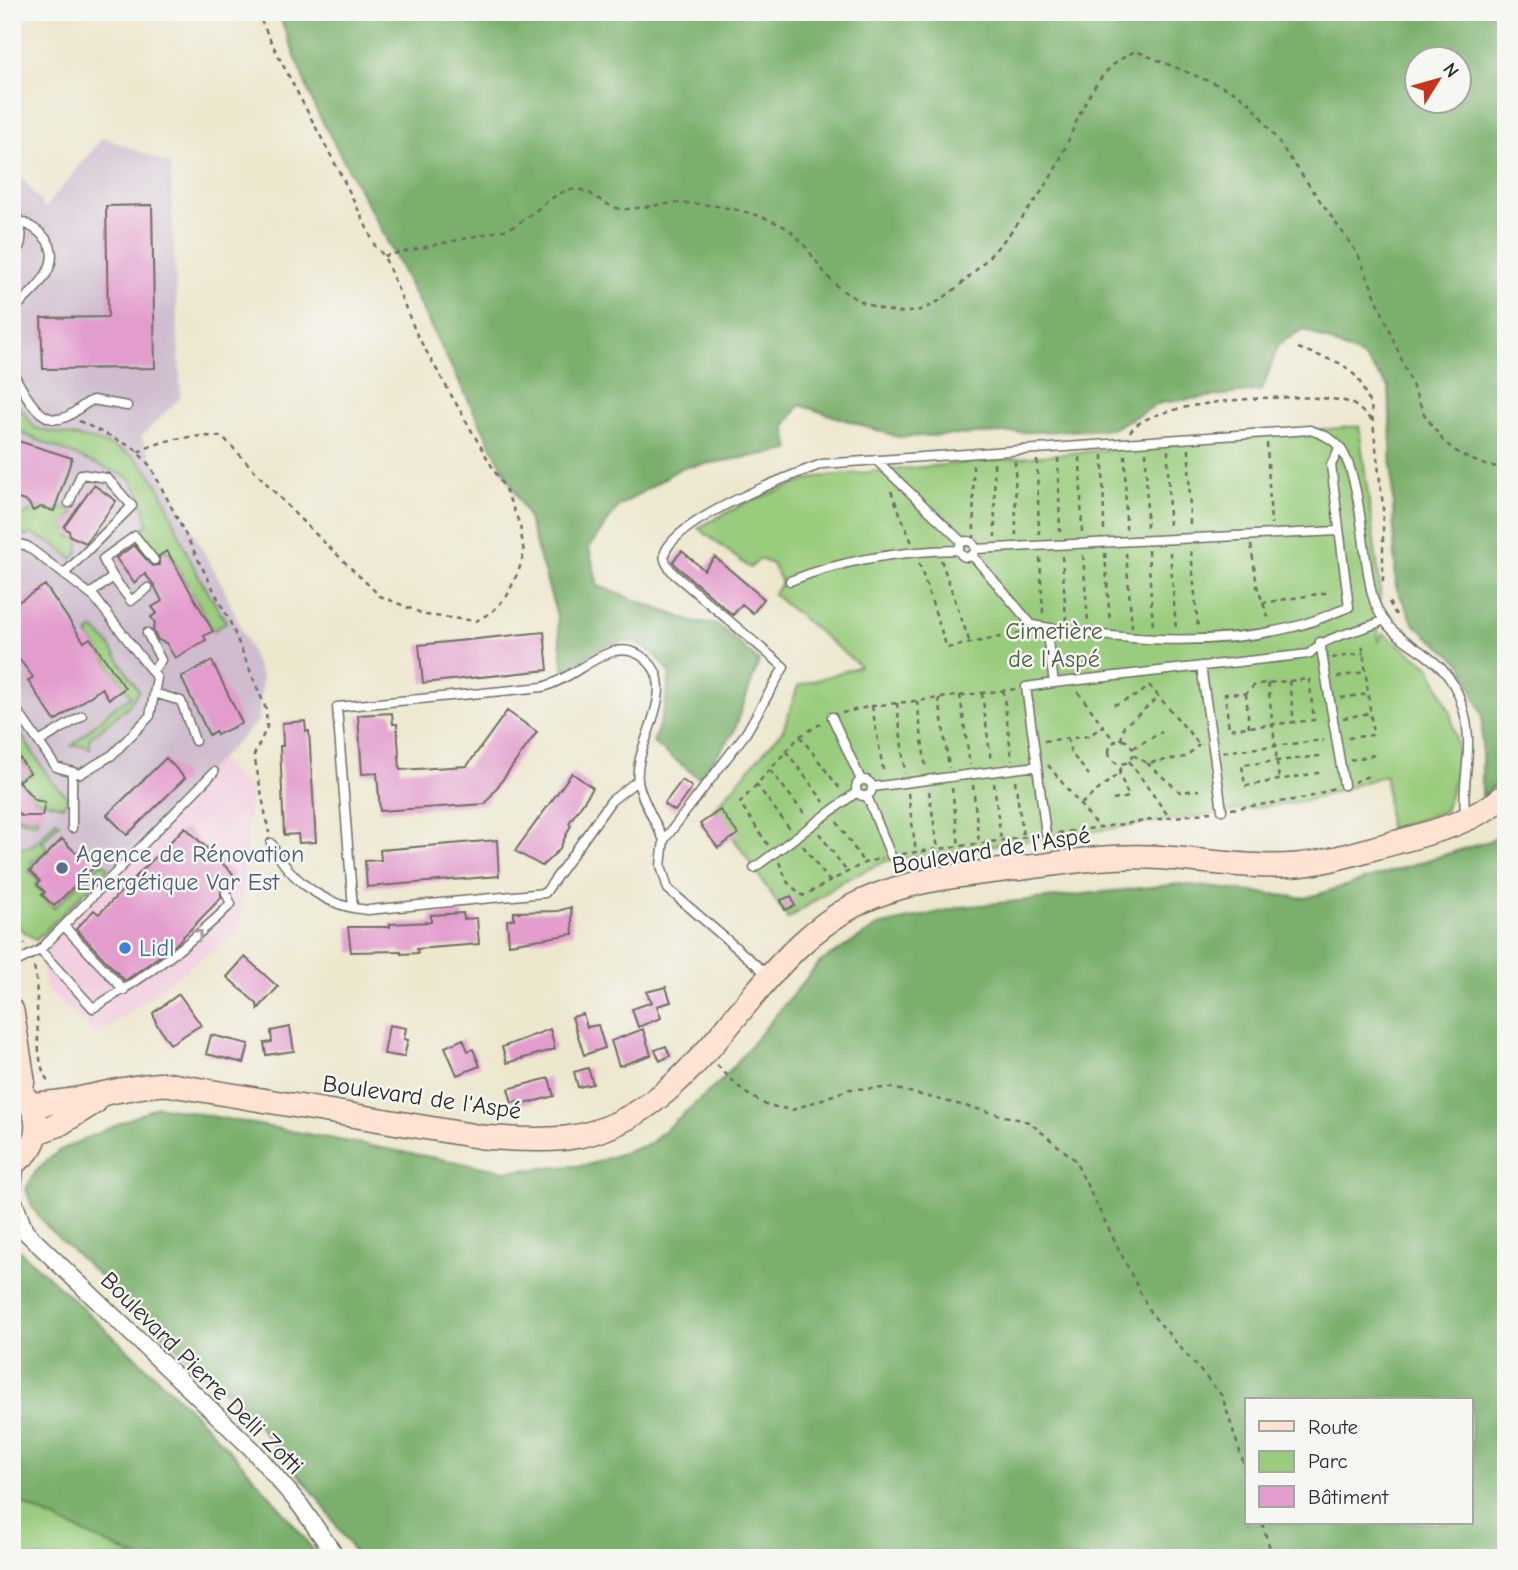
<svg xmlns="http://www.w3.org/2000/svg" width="1518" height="1570" font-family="'Comic Neue',sans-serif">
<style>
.built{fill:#f2cfe1}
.industrial{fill:#cfbdcf}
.green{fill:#99cc7c;stroke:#627c54;stroke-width:2}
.forest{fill:#7ab06c;stroke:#526e4c;stroke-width:2;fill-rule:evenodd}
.building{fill:#e39dcd}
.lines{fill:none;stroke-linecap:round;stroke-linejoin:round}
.service-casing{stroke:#6f6d64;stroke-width:11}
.minor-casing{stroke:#6f6d64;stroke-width:19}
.secondary-casing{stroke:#6f6d64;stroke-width:26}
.path{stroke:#6f6d64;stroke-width:2.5;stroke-dasharray:5 5;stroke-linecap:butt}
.service{stroke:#fff;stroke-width:8}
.minor{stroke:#fff;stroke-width:16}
.secondary{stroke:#fee3d2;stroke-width:23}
.oneway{stroke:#a0a0a0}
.service-dot{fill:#5c6f8a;stroke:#f6f6f2;stroke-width:2.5}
.shop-dot{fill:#3f7fe0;stroke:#f6f6f2;stroke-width:2.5}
.labels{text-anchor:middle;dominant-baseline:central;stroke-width:5;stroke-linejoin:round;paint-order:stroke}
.park-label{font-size:24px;fill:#4c5b43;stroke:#f6f6f2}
.street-label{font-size:24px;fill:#2b2b2b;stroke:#f6f6f2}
.service-label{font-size:24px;fill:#4e5e75;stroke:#f6f6f2;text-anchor:start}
.shop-label{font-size:24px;fill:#366cbe;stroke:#f6f6f2;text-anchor:start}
</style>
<rect width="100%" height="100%" fill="#f6f6f2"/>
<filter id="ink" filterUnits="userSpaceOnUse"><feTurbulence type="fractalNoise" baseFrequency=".0143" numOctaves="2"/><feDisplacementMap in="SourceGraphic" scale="14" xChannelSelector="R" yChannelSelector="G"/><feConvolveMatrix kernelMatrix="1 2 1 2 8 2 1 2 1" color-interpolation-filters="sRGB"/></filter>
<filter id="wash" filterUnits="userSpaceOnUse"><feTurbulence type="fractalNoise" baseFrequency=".00686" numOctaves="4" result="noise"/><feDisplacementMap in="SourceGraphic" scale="28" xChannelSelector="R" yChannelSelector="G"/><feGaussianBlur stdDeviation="1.57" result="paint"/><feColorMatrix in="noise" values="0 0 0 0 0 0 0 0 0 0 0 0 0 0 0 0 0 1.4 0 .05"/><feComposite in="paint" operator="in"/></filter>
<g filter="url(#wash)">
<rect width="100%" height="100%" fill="#ede7ce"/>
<path class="built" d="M220,759L251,793L240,930L98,1035L48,991L36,943Z"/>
<path class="industrial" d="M103,137L170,164L181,397L141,437L223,586L262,678L258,721L36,943L12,882V163L45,208Z"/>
<path class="green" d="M12,396L35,428C65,436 100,438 127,453C162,472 173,524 189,557C199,580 214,601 226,622L213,631L192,593L173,604L168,595L188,585L167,550L156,555L139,531L148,524L141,496L130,478L26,435L12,425Z
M1359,426L1380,587L1378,643L1383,633L1431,668L1451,715L1460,762L1445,811L1389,830L1386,775L1310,800L886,861L843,881L788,919L714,809L783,730L798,686L860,666L773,594L782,583L772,564L760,559L750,568L698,528L749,501L817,477Z
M41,507L55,511L63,507L74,512L64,527L71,532L70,537L79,540L78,553L72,559L55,545L30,533L28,536L12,532V520Z
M94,629L108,643L139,691L128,706L89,739L90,749L82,745L72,746L115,706L131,696L87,634Z
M12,721L53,783L68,797L63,806L34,799L18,781L30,773L12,745Z
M12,810L20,818L38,816L36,822L14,819L13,848C35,851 43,835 56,820L59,823L42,842L49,850L31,862L33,866L29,871L39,882L36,885L43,892L41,895L54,908L97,866L103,863L109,868L36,940L18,927L12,911Z
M12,1499L138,1558H12Z"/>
<path class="forest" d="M278,12H1506V775L1482,797V714L1462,664L1414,624L1396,587L1389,387L1363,357L1304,329L1279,344L1262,390L1160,403L1112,429L898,437L800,405L785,426L790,450L681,468L618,507L589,548L598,586L693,622L718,625L759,661L733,734L699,778L653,743L665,707L670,673C635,622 605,642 564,672L557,616L527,515L380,227L315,108ZM1416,60H1458V102H1416Z
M1506,827V1558H358L318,1498L247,1412L50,1230L33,1209L26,1189L36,1171L58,1151L158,1106L505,1171L588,1165L649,1144L722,1080L819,963L878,926L962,907L1180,884L1306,898L1492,840ZM1247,1400H1471V1523H1247Z
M12,1244C120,1343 233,1439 319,1558H138L12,1499Z"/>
<g id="blocks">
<path class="building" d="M152,205L155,368L43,369L41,318L108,317L106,206Z
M12,439L72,458L54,511L41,507L33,511L28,502L12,497Z
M94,485L116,501L86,543L70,536L69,531L64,527Z
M134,545L152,566L159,565V556L167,551L213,631L204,636L206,640L175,658L166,643L158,640L153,630L155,623L151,617L157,613L152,607L162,601L154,585L145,574L134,583L116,558Z
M682,551L704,570L715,557L764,599L753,613L742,604L733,615L677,567L673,561Z
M45,585L84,642L90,638L125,688L109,699L102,688L55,721L28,681L33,677L12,650V606Z
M544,632L548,670L423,683L419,645Z
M212,661L242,723L217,735L215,731L209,735L181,677Z
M507,711L537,732L485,804L380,811L377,773L362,774L358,715L392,713L393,724H397L400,770L467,766Z
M305,721L306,731H309L316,842L299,843L298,834L284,835L280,746H283L282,723Z
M12,747L30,773L18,781L35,800L45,802L42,816H21L12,807Z
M166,758L185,778L127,835L107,815Z
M572,773L593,788L569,823L571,825L559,850L542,866L515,851Z
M682,780L692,787L675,811L664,804Z
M720,810L738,834L718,848L700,824Z
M185,827L233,874L232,888L221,889V898L175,945L125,981L76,929L94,910L99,914Z
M62,839L80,857L84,853L96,865L54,906L42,895L45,892L37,885L40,881L30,871Z
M497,840L499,876L367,887L365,861L381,860L380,850Z
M791,896L795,906L785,910L781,900Z
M571,907L573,934L509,944L507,920L514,919V912L558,911Z
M463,913L464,919L477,918L479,944L417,949L418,953L401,954V951L351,952L348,927H390V924L431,922V915Z
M245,957L278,987L258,1009L257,1004L227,977Z
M666,987L671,1002L657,1006L661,1018L638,1027L632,1009L652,1002L646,992Z
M179,994L201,1025L170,1044L156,1023L153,1013Z
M583,1014L587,1027L598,1025L605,1048L584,1055L572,1017Z
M389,1025L406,1028L404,1039L408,1040L404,1057L384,1054Z
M290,1027L294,1051L266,1055L264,1043L272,1042L271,1031Z
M550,1029L555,1049L507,1063L502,1047Z
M643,1029L651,1055L619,1066L611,1041Z
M211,1035L249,1044L244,1063L206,1054Z
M463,1039L468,1051L473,1049L480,1066L457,1075L445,1047Z
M666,1046L670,1056L660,1061L655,1050Z
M588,1068L593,1084L578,1087L574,1072Z
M549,1078L554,1096L521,1105L520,1101L512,1103L508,1089Z"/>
</g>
</g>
<g filter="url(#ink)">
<use href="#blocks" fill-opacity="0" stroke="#6f6d64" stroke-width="2"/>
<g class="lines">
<defs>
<path id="service" d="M12,209C23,224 26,244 12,258
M12,310C47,282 77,246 20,221
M12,371C22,389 40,429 66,417C76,413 82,404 93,400L127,406
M876,460L962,542
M959 549a8 8 0 1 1 16 0a8 8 0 1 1-16 0Z
M12,542L27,546L95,598L157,678L150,716L112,755L80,774L56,767L12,703
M975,549L1338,531
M972,555L1032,625C1116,640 1209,648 1293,627C1312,623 1331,614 1349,607L1331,465L1340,447
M64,574L132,506L107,478L81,474L69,503
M113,577L103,559L135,536L154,560
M790,581C842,560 902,551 959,550
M90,594L113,577L131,601L148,588
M147,633L161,660L152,672
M1320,642L1344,785
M1201,666L1222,810
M1054,683L1309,654C1328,634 1357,633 1382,621
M154,693L181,701L195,741
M832,717L861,780
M39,742L82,716
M1037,766L1046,834
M72,772V828
M856 788a8 8 0 1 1 16 0a8 8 0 1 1-16 0Z
M872,787L1037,766L1026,687L1054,683L1046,628
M867,796L891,856
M271,843C286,875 318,901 353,908L337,707L543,687C569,680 591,657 615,651C626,649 636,651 645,659C682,688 633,744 638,781C640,797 657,825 664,840
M754,868L857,792
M353,908L368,910L545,893L611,801L638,780
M64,926L124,990
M40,950L214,772
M12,964L40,950L93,1008C142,979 190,945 231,904L226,893
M768,975L668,889L661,866L664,840L746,733L784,667L674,574C669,568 661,559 666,550C684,516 786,477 822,464L1310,430C1322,434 1333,438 1341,449C1362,481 1362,554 1372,594C1386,652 1444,642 1462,705C1476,749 1461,775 1465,815"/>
<path id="minor" d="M16,1161L12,1196L24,1229
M12,1219L252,1449L300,1505L337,1558"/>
<path id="secondary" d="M12,1011L23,1079L21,1092
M12,1087C43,1104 47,1146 12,1163
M32,1104C80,1103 119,1086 166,1084L482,1137C510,1139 539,1141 567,1138C653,1127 705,1053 756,992C785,958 814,927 853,906C906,878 973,874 1030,867C1070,862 1110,855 1150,857C1199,859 1248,869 1297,865C1331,862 1365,850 1397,842C1437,831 1473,822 1506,795
M37,1132L58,1125L95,1102"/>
</defs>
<use href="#service" class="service-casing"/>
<use href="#minor" class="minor-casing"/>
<use href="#secondary" class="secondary-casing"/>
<path class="path" d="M1494,12L1506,26
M384,256L508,229C529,220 551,193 570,190C592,186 602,208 623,209C642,209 662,203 681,203C711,203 752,211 779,224C806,237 815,266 836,285C856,303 894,318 920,310C961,298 1030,213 1052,175C1076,133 1086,71 1136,51L1235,92L1253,106L1358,254L1424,414L1444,442L1463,456L1485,465L1506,468
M1298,348L1342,364L1358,378L1371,406L1383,506V583
M79,421L134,448L151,467L230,622L266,709L267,727L254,755L269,833
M1130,432C1148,399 1316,390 1351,403C1358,406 1366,416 1372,420
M1267,443L1271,524
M1189,449L1190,527
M1168,450L1169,528
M138,452C163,439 194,434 223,437L297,516L380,596L426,615L476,621L492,612L507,596L519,570L524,553L520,525L506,491L417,335L384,256L375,246C340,166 294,92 257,12
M1146,452L1147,529
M1103,455L1104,532
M1125,455L1126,529
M1080,457L1082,534
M1058,458L1060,532
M1037,460L1039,534
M1015,461L1016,535
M994,463L995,537
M973,465L974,538
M891,491L912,543
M1251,545L1257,586L1269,620
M1148,550L1153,627
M1191,551L1198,628
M1170,552L1176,629
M1105,553L1110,623
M1126,553L1132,627
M1083,555L1088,622
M1062,556L1066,620
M1040,558L1043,614
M941,560L970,643
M919,563L947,648L1024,632
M1389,602L1396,615
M1262,603L1331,592
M1332,658L1364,653
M1337,677L1365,672
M1309,679L1314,720L1229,729L1225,694L1246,693L1256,684Z
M1289,681L1294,723
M1268,683L1279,780
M1149,685L1199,744H1202
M1003,690L1012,760
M1078,692L1115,742
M982,693L991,762
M1246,693L1249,727
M960,695L970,765
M939,698L949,768
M1341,698L1368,694
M917,701L926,770
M897,703L905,773
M1114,705L1138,695L1150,686
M872,706L884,775
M842,713L872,706L1016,689
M1343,718L1370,713
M800,736L840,789
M1067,738L1071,753L1089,775
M1348,738L1373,735L1362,641
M1121,740L1124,726L1159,697
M1109 752a12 12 0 1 1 24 0a12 12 0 1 1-24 0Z
M1044,741L1089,736L1103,726
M1133,748L1162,732
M786,751L824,802
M1223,752L1324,740
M1133,755L1147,763L1186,757L1199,744
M1320,756L1242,765L1245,786L1323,772
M1350,760L1374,755
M1129,761L1169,817
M1147,763L1180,792L1199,790
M1048,765L1098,827
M770,770L807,817
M1015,780L1023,836
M1354,782L1371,775
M994,783L1001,841
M756,784L790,829
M973,785L979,844
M952,788L959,846
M929,791L938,849
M908,793L916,852
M1113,800L1129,797L1119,773
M1081,804L1119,773L1123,764
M1231,809L1307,798L1334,788
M837,822L864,863
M819,833L847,872
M1058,833L1211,812
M768,845L740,803L800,736L824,722
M803,846L830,882
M902,854L1034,836
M779,862L788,883L803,896L864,863L882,858
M12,927L25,944
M34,967C41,994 31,1065 50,1083
M717,1065L744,1092L766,1105L792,1110L850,1089L893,1088L1029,1122L1074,1159L1150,1312L1222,1396L1247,1474
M1262,1523L1273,1558"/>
<use href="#service" class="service"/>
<use href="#minor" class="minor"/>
<use href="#secondary" class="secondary"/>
</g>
<defs><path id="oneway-chevron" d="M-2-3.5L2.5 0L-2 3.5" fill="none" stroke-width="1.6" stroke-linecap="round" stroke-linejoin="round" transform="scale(1.75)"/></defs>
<use class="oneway" href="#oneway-chevron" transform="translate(198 934) rotate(-37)"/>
</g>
<circle class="service-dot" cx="62" cy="868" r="7"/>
<circle class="shop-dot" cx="125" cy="948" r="7"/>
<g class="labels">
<g class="park-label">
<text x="1054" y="631">Cimetière<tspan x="1054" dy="28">de l'Aspé</tspan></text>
</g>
<g class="street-label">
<text transform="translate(991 850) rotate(-9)">Boulevard de l'Aspé</text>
<text transform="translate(422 1097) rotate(8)">Boulevard de l'Aspé</text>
<text transform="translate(202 1373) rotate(45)">Boulevard Pierre Delli Zotti</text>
</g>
<g class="service-label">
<text x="76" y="854">Agence de Rénovation<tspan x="76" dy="28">Énergétique Var Est</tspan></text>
</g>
<g class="shop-label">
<text x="139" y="948">Lidl</text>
</g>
</g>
<rect width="1518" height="1570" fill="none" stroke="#f6f6f2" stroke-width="42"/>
<rect x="1245" y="1398" width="228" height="126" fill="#f6f6f2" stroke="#a5a5a2" stroke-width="2"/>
<rect x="1259" y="1421" width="35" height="10" fill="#fee3d2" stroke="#a5a5a2" stroke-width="2"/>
<text x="1308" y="1434" font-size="21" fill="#2b2b2b">Route</text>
<rect x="1259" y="1451" width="35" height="21" fill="#99cc7c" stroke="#a5a5a2" stroke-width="2"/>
<text x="1308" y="1468" font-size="21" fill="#2b2b2b">Parc</text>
<rect x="1259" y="1486" width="35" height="21" fill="#e39dcd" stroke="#a5a5a2" stroke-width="2"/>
<text x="1308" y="1504" font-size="21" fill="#2b2b2b">Bâtiment</text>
<g transform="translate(1438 80) rotate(53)"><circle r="33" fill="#f6f6f2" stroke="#a5a5a2" stroke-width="2"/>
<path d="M0-5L12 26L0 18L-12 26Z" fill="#c8321e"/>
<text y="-10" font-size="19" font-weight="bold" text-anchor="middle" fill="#2b2b2b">N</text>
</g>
</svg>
